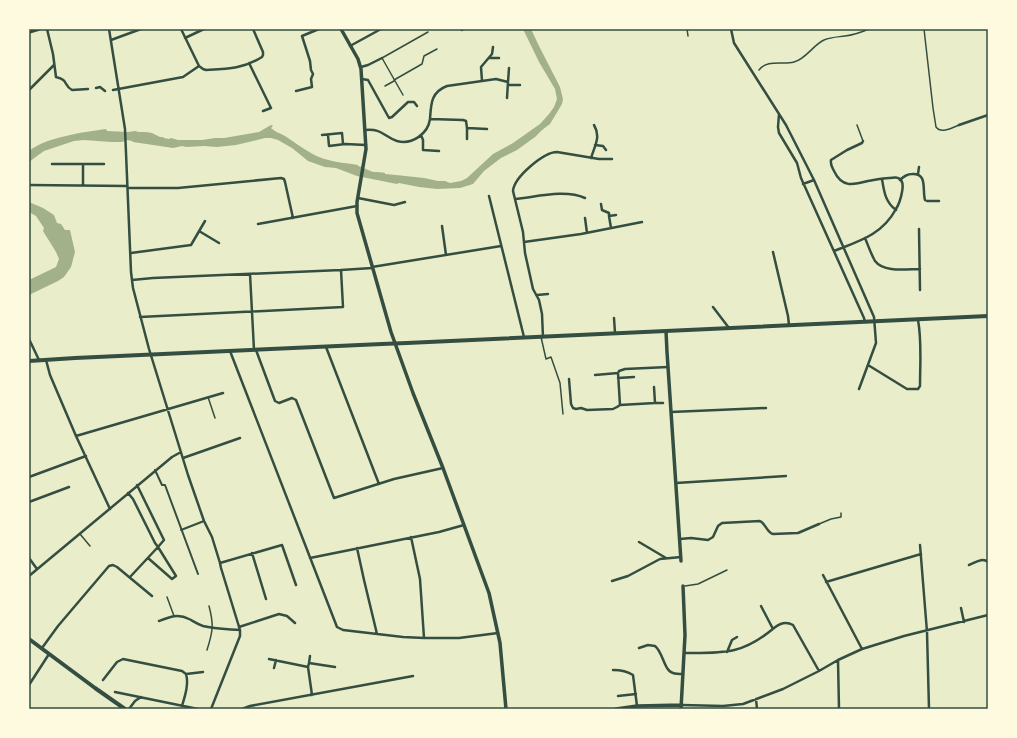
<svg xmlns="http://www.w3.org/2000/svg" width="1017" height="738" font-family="Lato,sans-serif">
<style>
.water{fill:#a3b18a}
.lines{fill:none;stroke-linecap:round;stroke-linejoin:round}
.service{stroke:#344e41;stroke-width:1.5}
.pedestrian{stroke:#344e41;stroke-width:2}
.minor{stroke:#344e41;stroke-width:2.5}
.tertiary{stroke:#344e41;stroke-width:3.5}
.secondary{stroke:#344e41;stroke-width:3.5}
.primary{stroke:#344e41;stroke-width:4}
.neatline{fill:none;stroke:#344e41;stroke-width:1.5}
</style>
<rect width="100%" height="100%" fill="#e9edc9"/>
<path class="water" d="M523,29H531L539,46L560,87L563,99L562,104L550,124L542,130L535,137L517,150L501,158L484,171L473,184L460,188L437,189L419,187L399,183L397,184L357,176L336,168L325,167L308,161L292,148L278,140L271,138H265L236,145L217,147L204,146L186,147L182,146L173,148L133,142L132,141L127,140L122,142H111L84,140L74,141L44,151L37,156L29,162V151C46,137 85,132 106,129L107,131L128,132L135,131L139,132H146L152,133L160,137H163L164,138L169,139L171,138L178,140H202L215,138H224L259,132L271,125L273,126L271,128C275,132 280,133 285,136C296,143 307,152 319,157C331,162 346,163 358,165V166C363,167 371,172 374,172C378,172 381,172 385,173V174L396,175L424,178L438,181H445L450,183L461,181L467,178L493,154L513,143L540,124L549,114L554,107L557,99L555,89L539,62Z
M29,202L43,208L54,215L57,223L61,224L65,230H70L75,252L71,267L64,277L58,281L29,295V280L56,267L59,259L56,252L43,231L44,228L36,216L29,212Z"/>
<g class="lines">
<path class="service" d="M687,29L688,36
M924,29L933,108L936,127C941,134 952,128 959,125
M759,70C767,59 783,65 794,62C806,59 813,45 824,40C831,37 838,37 845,36C854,35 862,32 869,29
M394,80L422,64L424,56L437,49
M385,86L394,81
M403,95L382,58L428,32
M857,125L863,141
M541,337L546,359L551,357L560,383L563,414
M208,397L215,418
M819,524L831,519L841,517V513
M80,534L90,546
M685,586L698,584L727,570
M167,597L174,616
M207,650C213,631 214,625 209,606"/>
<path class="pedestrian" d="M155,470L162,485H165L198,574
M181,530L204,521"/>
<path class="minor" d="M47,29L53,54L56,77C69,80 63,85 72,90L88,89
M109,29L125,129L131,272L133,288L149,349L188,475L204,521L212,537L220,563L221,568L240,630V636L211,709
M181,29L199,66L203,69L206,70C227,69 243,69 262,57L263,55V52L253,29
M462,29V30
M731,29L734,43L786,125L814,180L874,317L876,343L859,389
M185,38L204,29
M111,40L141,29
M350,46L381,29
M490,58H499
M249,63L271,108L263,111
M361,67L368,65L382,58
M362,79L368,80L389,118L392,117L408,102H414L417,106
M482,81L481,67L492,54L493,47
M508,82L509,68
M508,85H520
M96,88L100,87L105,91
M29,90L54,65
M113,90L183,77L199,66
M296,91L312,87L311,79L313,74L311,70L310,61L302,36L319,29
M779,114L778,127L779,133L797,163L801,178L864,318L865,322
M959,125L988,115
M487,129L467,128L466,121L463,120L430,119C431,104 431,92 447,86L496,79L508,82L507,98
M365,130C382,128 384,137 397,141C412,145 428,134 430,119
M322,135L342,133L343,144
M328,135L329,146L345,144L366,145
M421,135L423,140V150L439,151
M467,139V128
M595,145L603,146L606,150
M591,158C595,145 601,137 594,125
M52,164H104
M918,174L919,167
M882,179C884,191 885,202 896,210
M900,180C904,176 907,174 912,174C928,173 922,190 925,200L927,201H939
M803,184L814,180
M29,185L127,186
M83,185V164
M128,188H178L281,178L284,179L285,182L293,218
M489,196L524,337
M358,198L394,205L405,202
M515,199C536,197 565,189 585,198
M601,204L602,210L609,213V216
M585,218L587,233
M258,224L357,206
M442,226L446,255
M611,228L609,216L616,215
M919,229L920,290
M199,231L219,243
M865,238C868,245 871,254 875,261C884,273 907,269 920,269
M524,242L581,234L642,222
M834,251C859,241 882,235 896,209C899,204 901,198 902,192C903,187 904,180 898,178C896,177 892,178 889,178C882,178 875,180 868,181C853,185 842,188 834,171C832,167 830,164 831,160L847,150L862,143L863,141
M773,252L788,316L789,325
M131,253L191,245L205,221
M372,267L501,246
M250,274L254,350
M132,280L153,278L341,270L372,268
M537,295L548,294
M713,307L729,328
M140,317L343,307L341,270
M614,318L615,333
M543,337L542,314L539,300L533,289L525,253L523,232L513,191C514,177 544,152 557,152L599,159H612
M29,339L39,360
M326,347L379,484
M256,350L275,401L279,403L292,398L296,400L334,498L394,479L443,468
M230,351L337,627L343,630L403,637L424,638H459L498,633
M46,360L50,375L76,436L110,509
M868,365L907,389H918L920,386C920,364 922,341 918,320
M595,375L618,373
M618,378L634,377
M569,379L571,404L573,408L576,409L581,408L587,410L613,409L617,407L620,405L618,373L619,371L625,369L668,367
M655,403H663
M620,405L655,403L654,387
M671,412L766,408
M76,436L223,393
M183,458L240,438
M29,477L86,456
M676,483L786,476
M128,493L133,499L155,543L158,547L164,540L137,485
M29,502L69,487
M411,537L420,579L424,638
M680,539L691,538L708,540L713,537L718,526L722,523L760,521C766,524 767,533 773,534L798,533L819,524
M639,542L666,558
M920,545L927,632L929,709
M357,548L364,580L377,634
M252,553L266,599
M29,558L37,569
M310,558L439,532L464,525
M220,563L282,545L296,585
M969,565C975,563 982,557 988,562
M823,575L862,649
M29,576L172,457L181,452
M130,577L158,547L176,576L172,579L148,558
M612,581L628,576L660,559L681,557
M826,582L921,554
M761,606L773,629
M961,608L964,622
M159,621C169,617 178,613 189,619C193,621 197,624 203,626C215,629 227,629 240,630
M239,627L279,614L287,616L295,623
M42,648L58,626L109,566L113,565L117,567L152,596
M639,648L648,645L655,646C663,652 664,671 673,673C676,674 680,674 683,674
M727,652L732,640L737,637
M684,653C723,653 742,655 774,628C780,623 786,621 793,625L819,671
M269,659L308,667L312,695
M838,660L839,709
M309,663L310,656
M308,667L309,663L335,667
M274,668L276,660
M613,670C620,670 627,671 633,675L637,706
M103,680L117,662L123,659L182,671L186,674L203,672
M29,685L49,654
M115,692L198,709
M618,696L636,694
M756,699L757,709
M682,705L723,706L743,704L783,689L819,671L838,660L862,649L904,636L988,615
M182,706C185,696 189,684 186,674
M129,709L135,701L141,697
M242,709L250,706L413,676"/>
<path class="tertiary" d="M341,29L358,59L361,69L366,149L357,202V213L391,332L413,393L443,468L489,593L500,643L506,709
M666,331L667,352L681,561
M616,709L637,706L682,705
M681,709L685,635L683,586"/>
<path class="secondary" d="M29,32L39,29"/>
<path class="primary" d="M29,361L75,358L382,344L407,343L988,316
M29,639L95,688L125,709"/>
</g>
<rect width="1017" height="738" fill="none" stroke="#fefae0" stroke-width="60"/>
<rect x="30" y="30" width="957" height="678" class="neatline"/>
</svg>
